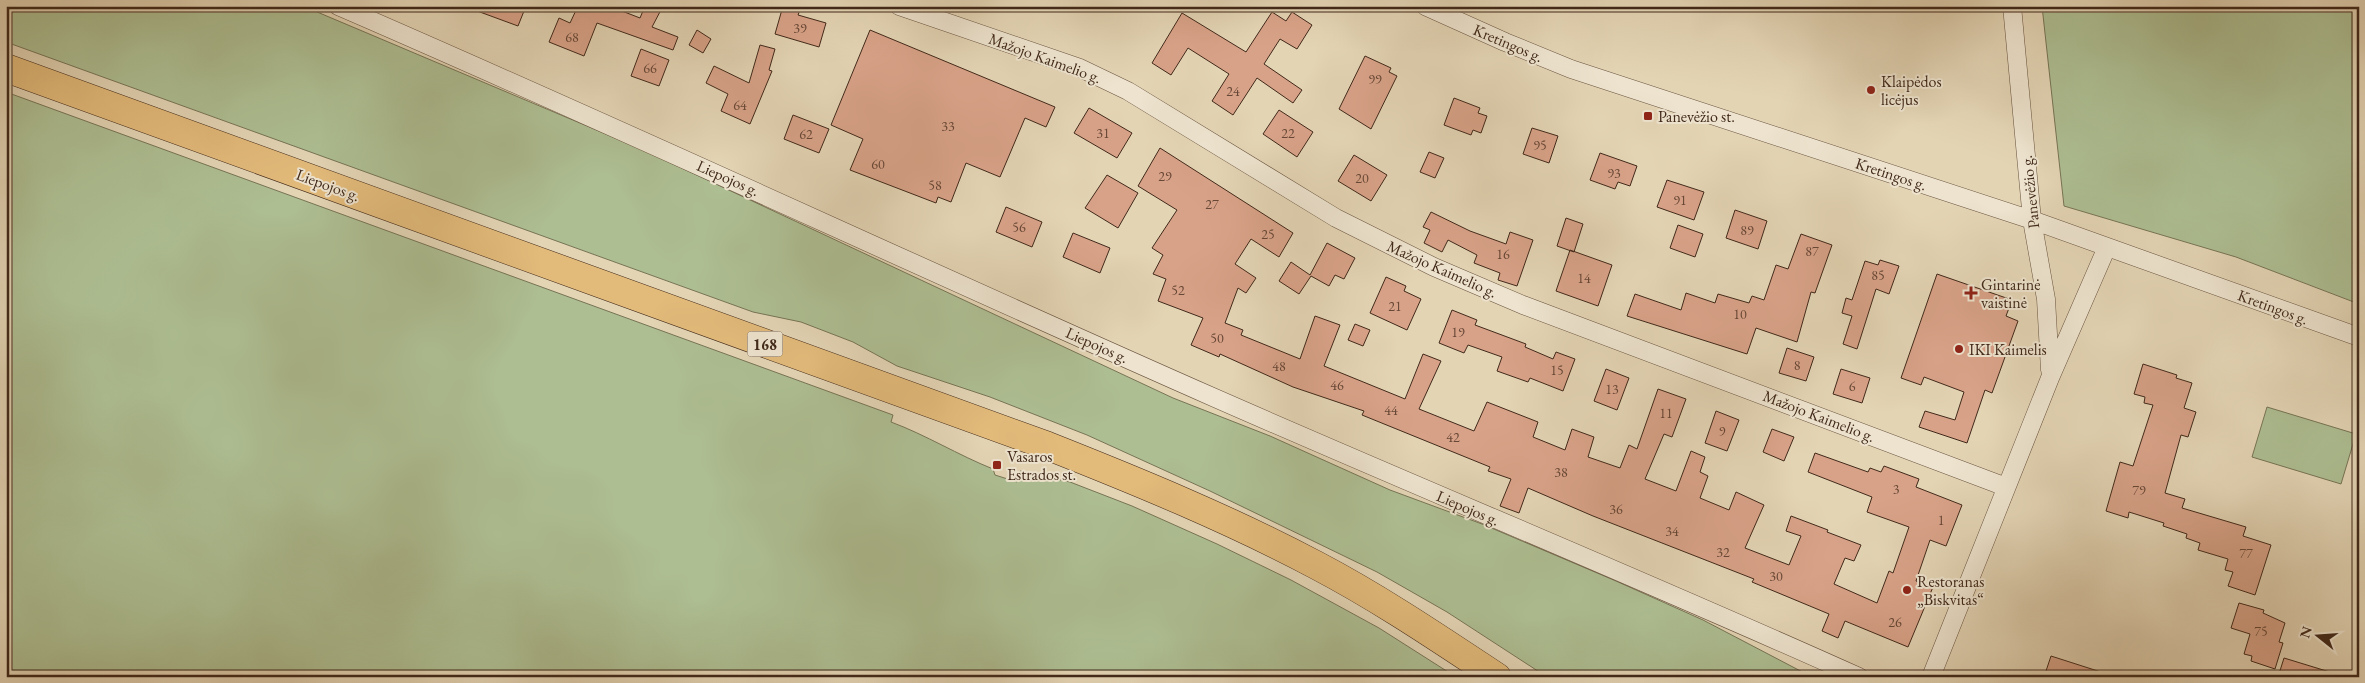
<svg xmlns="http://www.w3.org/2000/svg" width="2365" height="683" font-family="'EB Garamond',serif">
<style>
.green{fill:#adbe92;stroke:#777456}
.building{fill:#d8a288;stroke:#41291a}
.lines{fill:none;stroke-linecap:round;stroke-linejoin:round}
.minor-casing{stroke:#6a5440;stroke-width:19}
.primary-casing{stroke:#41291a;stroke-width:29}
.minor{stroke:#ede3ce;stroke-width:18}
.primary{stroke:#e2ba7a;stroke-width:28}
.poi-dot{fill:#8f2418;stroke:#ede3ce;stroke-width:2}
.labels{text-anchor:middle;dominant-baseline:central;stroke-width:4;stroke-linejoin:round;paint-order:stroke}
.number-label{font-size:14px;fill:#674736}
.shield{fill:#ede3ce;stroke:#756150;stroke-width:1}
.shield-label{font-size:15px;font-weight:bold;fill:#41291a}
.street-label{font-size:16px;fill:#41291a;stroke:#ede3ce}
.poi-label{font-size:16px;fill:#41291a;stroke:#ede3ce;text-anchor:start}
</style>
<rect width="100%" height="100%" fill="#e3d4b4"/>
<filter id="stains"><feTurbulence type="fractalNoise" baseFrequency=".004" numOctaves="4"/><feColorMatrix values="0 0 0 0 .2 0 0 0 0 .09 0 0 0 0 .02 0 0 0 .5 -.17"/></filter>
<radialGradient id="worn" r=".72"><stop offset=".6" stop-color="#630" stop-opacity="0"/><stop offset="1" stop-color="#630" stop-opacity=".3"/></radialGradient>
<path class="green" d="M6,6H303L639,148L1173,398L1270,436L1390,490L1482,524L1616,581L1703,620L1812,677H1547L1447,612L1377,572L1210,491L1087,435L990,397L897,366L853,342L801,322L753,312L6,42Z
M2042,6H2359V304L2236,257L2064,206Z
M6,92L893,415L891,422C926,435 958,455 993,469L995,475L1017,482L1020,471L1070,482L1132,506L1217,544L1291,580L1379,628L1456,677H6Z
M2267,407L2356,434L2341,484L2252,457Z"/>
<path class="building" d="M469,6H526L518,26L469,8Z
M578,6H609L640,18L645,6H663L652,27L678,37L673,50L597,23L584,56L549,42L559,18L570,23Z
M783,6L800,10L798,15L826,23L819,47L775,34Z
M1272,12L1286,21L1292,12L1312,25L1297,49L1280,39L1264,64L1302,90L1293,103L1257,78L1233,115L1212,101L1229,74L1188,48L1171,75L1152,63L1182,13L1246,52Z
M697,30L711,39L703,53L689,45Z
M870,30L1055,107L1046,127L1025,118L1000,177L966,163L951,202L938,197L936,203L850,170L863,139L831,125Z
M760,45L775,49L769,70L772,71L750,124L721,111L728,94L706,83L714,66L749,83Z
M641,49L669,60L659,86L631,76Z
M1365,56L1391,68L1389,72L1397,76L1371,129L1339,109Z
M1454,98L1480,108L1478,113L1487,116L1481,133L1473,130L1471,135L1444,125Z
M1089,108L1132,133L1117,158L1074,133Z
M1279,110L1313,132L1297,157L1263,134Z
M793,115L829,129L819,153L784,139Z
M1532,128L1558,136L1549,163L1523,154Z
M1160,148L1293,233L1279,257L1251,239L1235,264L1256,278L1246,293L1238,288L1225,323L1243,330L1241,335L1300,359L1315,316L1340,325L1324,366L1405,399L1423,354L1441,361L1419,409L1474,431L1487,402L1538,422L1533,437L1565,450L1572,429L1594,437L1588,457L1620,468L1629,445L1637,449L1658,389L1686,399L1672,437L1664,434L1645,479L1676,491L1691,451L1705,457L1700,472L1708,476L1700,498L1729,510L1736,492L1764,505L1745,548L1789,565L1801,536L1786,531L1791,516L1828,530L1827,532L1861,545L1854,561L1845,558L1834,584L1877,603L1889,571L1893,573L1909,527L1867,512L1872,497L1808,472L1815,453L1868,472L1870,468L1881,472L1884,466L1919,479L1916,487L1962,505L1946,546L1930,540L1916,581L1933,587L1908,647L1845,621L1838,638L1822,631L1829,614L1752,582L1754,579L1593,516L1528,488L1519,513L1500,506L1511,479L1488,471L1490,467L1362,415L1364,411L1293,387L1220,354L1219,357L1191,345L1203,318L1158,301L1166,279L1153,274L1163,255L1152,248L1177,210L1138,186Z
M1429,152L1444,158L1435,178L1420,172Z
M1600,153L1637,166L1630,186L1618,182L1615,189L1590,180Z
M1354,155L1387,175L1371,201L1338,181Z
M1107,175L1138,193L1118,228L1085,208Z
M1667,180L1704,192L1694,220L1657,207Z
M1006,207L1042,222L1032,247L996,232Z
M1735,210L1767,221L1758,249L1726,238Z
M1431,212L1470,231L1506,244L1510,232L1533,240L1517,286L1498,280L1500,273L1474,263L1477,255L1448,240L1442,252L1424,243L1430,230L1423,227Z
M1566,218L1583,224L1574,252L1557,246Z
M1678,225L1703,234L1695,257L1670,248Z
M1073,233L1110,248L1100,273L1063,257Z
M1801,234L1832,245L1815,293L1811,292L1797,342L1756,328L1747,354L1627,316L1635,294L1681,310L1686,293L1715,303L1718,294L1749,303L1752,296L1764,300L1776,265L1788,269Z
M1327,243L1355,258L1344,279L1335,275L1329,286L1311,276L1299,294L1279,281L1291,262L1310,275Z
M1570,250L1612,265L1598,306L1556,291Z
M1880,260L1899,266L1889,294L1876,289L1857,349L1843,344L1852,316L1842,313L1846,298L1852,300L1865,261L1878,265Z
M1937,274L2012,300L2006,316L2018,321L1992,393L1985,390L1967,443L1919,427L1925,411L1955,420L1964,392L1924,377L1921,385L1901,378Z
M1386,277L1406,286L1404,291L1421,299L1407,330L1370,313Z
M1452,310L1477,320L1475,325L1526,344L1525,347L1553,359L1556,352L1575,359L1563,391L1530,378L1528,382L1497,371L1502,357L1468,345L1464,353L1439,343Z
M1355,324L1370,330L1363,346L1348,340Z
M1787,348L1814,357L1806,381L1779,373Z
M2143,364L2177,375L2176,378L2192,383L2184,408L2196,412L2188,437L2181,435L2165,493L2185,499L2182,508L2246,527L2243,536L2271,545L2255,595L2228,586L2233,572L2225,570L2228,559L2198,550L2200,543L2186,538L2187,534L2163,526L2164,523L2129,512L2128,518L2106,511L2120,462L2133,466L2153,405L2144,403L2145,397L2134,394Z
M1606,369L1629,378L1617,410L1594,401Z
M1841,369L1870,378L1862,403L1833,394Z
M1716,411L1739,420L1727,451L1705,443Z
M1772,429L1794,437L1784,461L1763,452Z
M2239,603L2264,610L2263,613L2285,623L2279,642L2283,643L2275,669L2251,661L2252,656L2244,654L2250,634L2231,628Z
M2051,656L2104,673L2103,677H2044Z
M2284,658L2333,673V677H2278Z"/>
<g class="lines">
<defs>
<path id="minor" d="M338,6C632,133 922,269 1215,398C1429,492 1646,581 1859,677
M899,6L1080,68L1128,91L1336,218L1434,267L1523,305L2006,487
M1425,6L1505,42L1571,69L2032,220L2359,337
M2012,6L2032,220L2046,299L2050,370
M1931,677L2050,378L2107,247"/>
<path id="primary" d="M6,68L1048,446C1139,482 1229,519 1316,565C1379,598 1438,638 1497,677"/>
</defs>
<use href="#minor" class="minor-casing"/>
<use href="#primary" class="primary-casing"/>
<use href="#minor" class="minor"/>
<use href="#primary" class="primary"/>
</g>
<g class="poi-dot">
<circle cx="1871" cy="90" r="5"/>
<rect x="1643" y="111" width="10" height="10" rx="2.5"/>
<path d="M1968.5 285.5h5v5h5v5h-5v5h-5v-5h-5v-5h5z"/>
<circle cx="1959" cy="349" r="5"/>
<rect x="992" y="460" width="10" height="10" rx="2.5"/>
<circle cx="1907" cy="590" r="5"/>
</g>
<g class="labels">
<g class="number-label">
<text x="800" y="28">39</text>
<text x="572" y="37">68</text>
<text x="650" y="68">66</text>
<text x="1375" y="79">99</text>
<text x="1233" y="91">24</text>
<text x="740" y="105">64</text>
<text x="948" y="126">33</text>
<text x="1103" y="133">31</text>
<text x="1288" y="133">22</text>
<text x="806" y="134">62</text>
<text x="1540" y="145">95</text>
<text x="878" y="164">60</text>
<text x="1614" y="173">93</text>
<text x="1165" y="176">29</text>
<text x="1362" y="178">20</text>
<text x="935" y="185">58</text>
<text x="1680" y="200">91</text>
<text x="1212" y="204">27</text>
<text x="1019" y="227">56</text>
<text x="1747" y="230">89</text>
<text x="1268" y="234">25</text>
<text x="1812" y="251">87</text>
<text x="1503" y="254">16</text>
<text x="1878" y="275">85</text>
<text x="1584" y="278">14</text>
<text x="1178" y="290">52</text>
<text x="1395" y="306">21</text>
<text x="1740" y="314">10</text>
<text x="1458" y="332">19</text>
<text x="1217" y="338">50</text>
<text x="1797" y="365">8</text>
<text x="1279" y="366">48</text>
<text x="1557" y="370">15</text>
<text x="1337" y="385">46</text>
<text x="1852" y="386">6</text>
<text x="1612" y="389">13</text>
<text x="1391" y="410">44</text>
<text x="1666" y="413">11</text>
<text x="1722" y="431">9</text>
<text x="1453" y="437">42</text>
<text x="1561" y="472">38</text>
<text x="1896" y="489">3</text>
<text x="2139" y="490">79</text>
<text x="1616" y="509">36</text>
<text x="1941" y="520">1</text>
<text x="1672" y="531">34</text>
<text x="1723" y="552">32</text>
<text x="2246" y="553">77</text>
<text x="1776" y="576">30</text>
<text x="1895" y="622">26</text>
<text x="2261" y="631">75</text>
</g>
<rect class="shield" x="747.5" y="331.5" width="35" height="25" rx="4"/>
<g class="shield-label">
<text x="765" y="344">168</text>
</g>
<g class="street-label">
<text transform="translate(1508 43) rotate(23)">Kretingos g.</text>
<text transform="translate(1045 58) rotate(20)">Mažojo Kaimelio g.</text>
<text transform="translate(1891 174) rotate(18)">Kretingos g.</text>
<text transform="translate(728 178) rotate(24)">Liepojos g.</text>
<text transform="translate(328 185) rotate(20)">Liepojos g.</text>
<text transform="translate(2030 192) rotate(-96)">Panevėžio g.</text>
<text transform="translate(1442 269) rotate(24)">Mažojo Kaimelio g.</text>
<text transform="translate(2273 307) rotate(20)">Kretingos g.</text>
<text transform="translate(1097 345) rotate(24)">Liepojos g.</text>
<text transform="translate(1819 416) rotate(21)">Mažojo Kaimelio g.</text>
<text transform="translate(1468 508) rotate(23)">Liepojos g.</text>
</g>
<g class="poi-label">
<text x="1881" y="81">Klaipėdos<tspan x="1881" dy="18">licėjus</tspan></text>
<text x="1658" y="116">Panevėžio st.</text>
<text x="1981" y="284">Gintarinė<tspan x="1981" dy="18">vaistinė</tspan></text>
<text x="1969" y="349">IKI Kaimelis</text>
<text x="1007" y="456">Vasaros<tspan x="1007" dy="18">Estrados st.</tspan></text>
<text x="1917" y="581">Restoranas<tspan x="1917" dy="18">„Biskvitas“</tspan></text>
</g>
</g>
<rect width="2365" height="683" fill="none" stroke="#e3d4b4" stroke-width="25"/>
<rect x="8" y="8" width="2350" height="668" fill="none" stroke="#41291a" stroke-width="2.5"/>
<rect x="12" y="12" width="2340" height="658" fill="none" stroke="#41291a"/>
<g transform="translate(2318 636) rotate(287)" stroke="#ede3ce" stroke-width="4" paint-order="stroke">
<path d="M0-4L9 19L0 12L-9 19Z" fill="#41291a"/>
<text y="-8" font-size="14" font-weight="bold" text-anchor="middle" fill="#41291a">N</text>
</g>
<rect width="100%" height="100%" filter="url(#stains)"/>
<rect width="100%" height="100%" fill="url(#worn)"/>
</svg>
